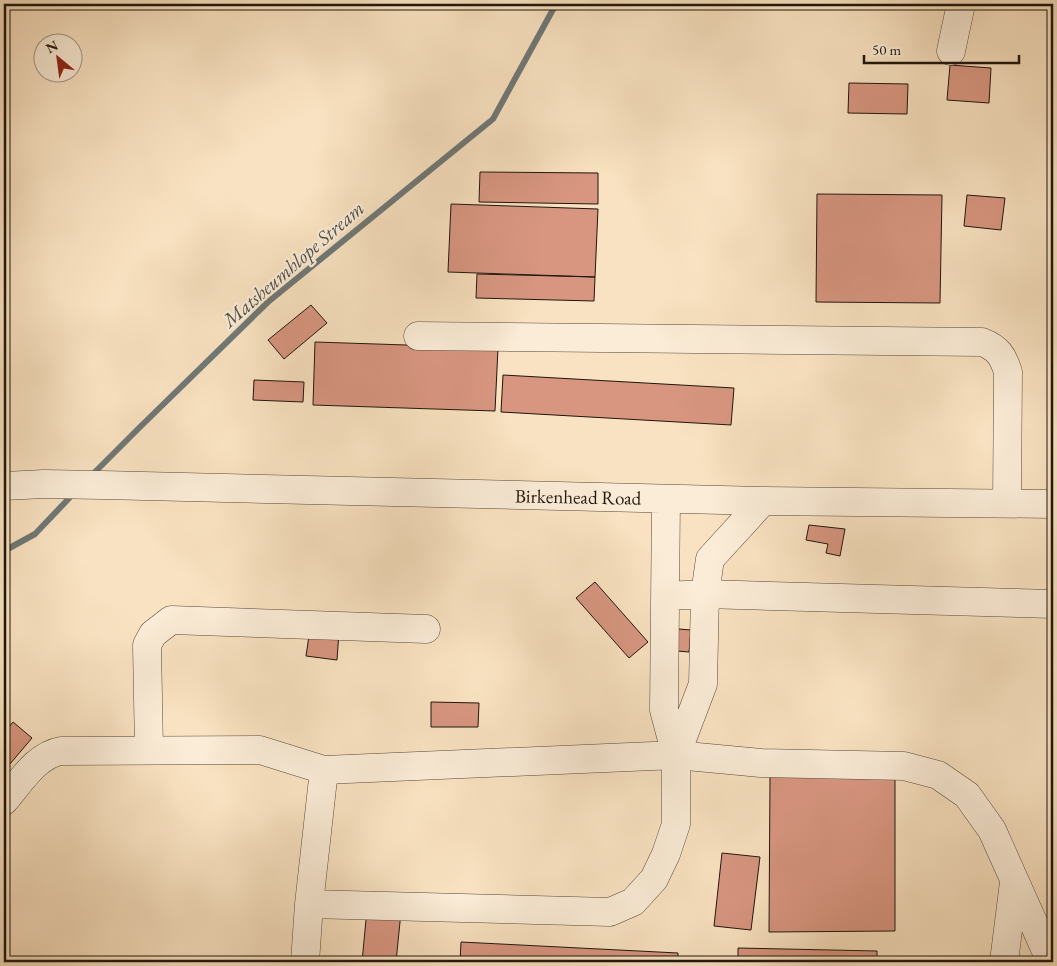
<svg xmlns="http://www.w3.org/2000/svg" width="1057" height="966" font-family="'EB Garamond',serif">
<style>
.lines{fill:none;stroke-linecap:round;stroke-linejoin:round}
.stream{stroke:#6f7877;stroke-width:6}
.building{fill:#d89681;stroke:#1f160c}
.minor-casing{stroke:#564939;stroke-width:29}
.minor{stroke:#fbecd7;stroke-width:28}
.labels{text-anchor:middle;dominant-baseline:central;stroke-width:4.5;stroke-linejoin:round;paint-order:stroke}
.street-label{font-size:19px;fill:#1f160c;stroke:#fbecd7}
.water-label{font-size:20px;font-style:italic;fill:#4e4f4b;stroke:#fbecd7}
</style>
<rect width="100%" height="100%" fill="#f9e2c1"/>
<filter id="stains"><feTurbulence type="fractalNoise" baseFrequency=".004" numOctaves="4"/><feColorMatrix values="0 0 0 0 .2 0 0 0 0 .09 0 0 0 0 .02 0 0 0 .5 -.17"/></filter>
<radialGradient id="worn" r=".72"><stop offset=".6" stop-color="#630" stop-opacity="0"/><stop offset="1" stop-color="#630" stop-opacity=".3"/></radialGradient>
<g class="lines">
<path class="stream" d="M91,476L139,428L268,302L493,119L556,4
M4,551L35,534L75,492"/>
</g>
<path class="building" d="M950,65L991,68L989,103L947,100Z
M849,83L908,84L907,114L848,113Z
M480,172L598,173V204L479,202Z
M817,194L942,195L940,303L816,302Z
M967,195L1005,198L1001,230L964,226Z
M451,204L598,209L595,277L448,272Z
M477,274L595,277L594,301L476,298Z
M311,305L327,323L284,359L268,340Z
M315,342L498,348L495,411L313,405Z
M503,375L734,388L731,425L501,412Z
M254,380L304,382L303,402L253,400Z
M809,525L845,529L840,556L826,553L828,544L806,540Z
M595,582L648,642L629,658L576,598Z
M655,627L691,630L689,652L652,649Z
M310,629L339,632L337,660L306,656Z
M431,702L479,703L478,727H431Z
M13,722L32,738L10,764L4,759V733Z
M770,775H895V931L769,932Z
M722,853L760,857L751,930L714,926Z
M367,909L401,912L396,962H362Z
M461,942L678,953V962H460Z
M738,948L877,951V962H738Z"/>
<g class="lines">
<defs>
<path id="minor" d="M951,51L961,4
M418,336L982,342C998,348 1003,356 1008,372L1007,503
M4,486L44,484L103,485L763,501L1053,504
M666,596L705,594L1053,604
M149,750L147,645L153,634L171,620L426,629
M676,755L703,684L705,594L710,559L763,501
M4,801C20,783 36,755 61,751L260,750L324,770
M309,904L610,912L633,902L654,879L666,854L676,824V755L664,710L666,499
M305,962L309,904L324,770L676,755L761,763L904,766L938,775L967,795L992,830L1051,962
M1004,962L1014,882"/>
</defs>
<use href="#minor" class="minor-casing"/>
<use href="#minor" class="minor"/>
</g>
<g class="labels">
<g class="street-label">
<text transform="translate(578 497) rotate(1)">Birkenhead Road</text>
</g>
<g class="water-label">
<text transform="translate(293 264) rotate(-41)">Matsheumhlope Stream</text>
</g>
</g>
<rect width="1057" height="966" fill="none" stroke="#f9e2c1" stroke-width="20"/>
<rect x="5" y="5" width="1047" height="956" fill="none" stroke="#1f160c" stroke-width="2.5"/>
<rect x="10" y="10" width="1037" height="946" fill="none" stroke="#1f160c"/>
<g transform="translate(58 58) rotate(331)"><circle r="24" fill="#fbecd7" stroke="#a39686"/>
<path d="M0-4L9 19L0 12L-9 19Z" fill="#8f2418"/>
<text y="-8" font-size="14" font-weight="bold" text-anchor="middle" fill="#1f160c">N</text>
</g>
<path d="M864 55v8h155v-8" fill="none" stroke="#1f160c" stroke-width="2.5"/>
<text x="872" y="55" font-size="15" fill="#1f160c" stroke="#fbecd7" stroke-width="4" paint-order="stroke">50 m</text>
<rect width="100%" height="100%" filter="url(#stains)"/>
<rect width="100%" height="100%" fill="url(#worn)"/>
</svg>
